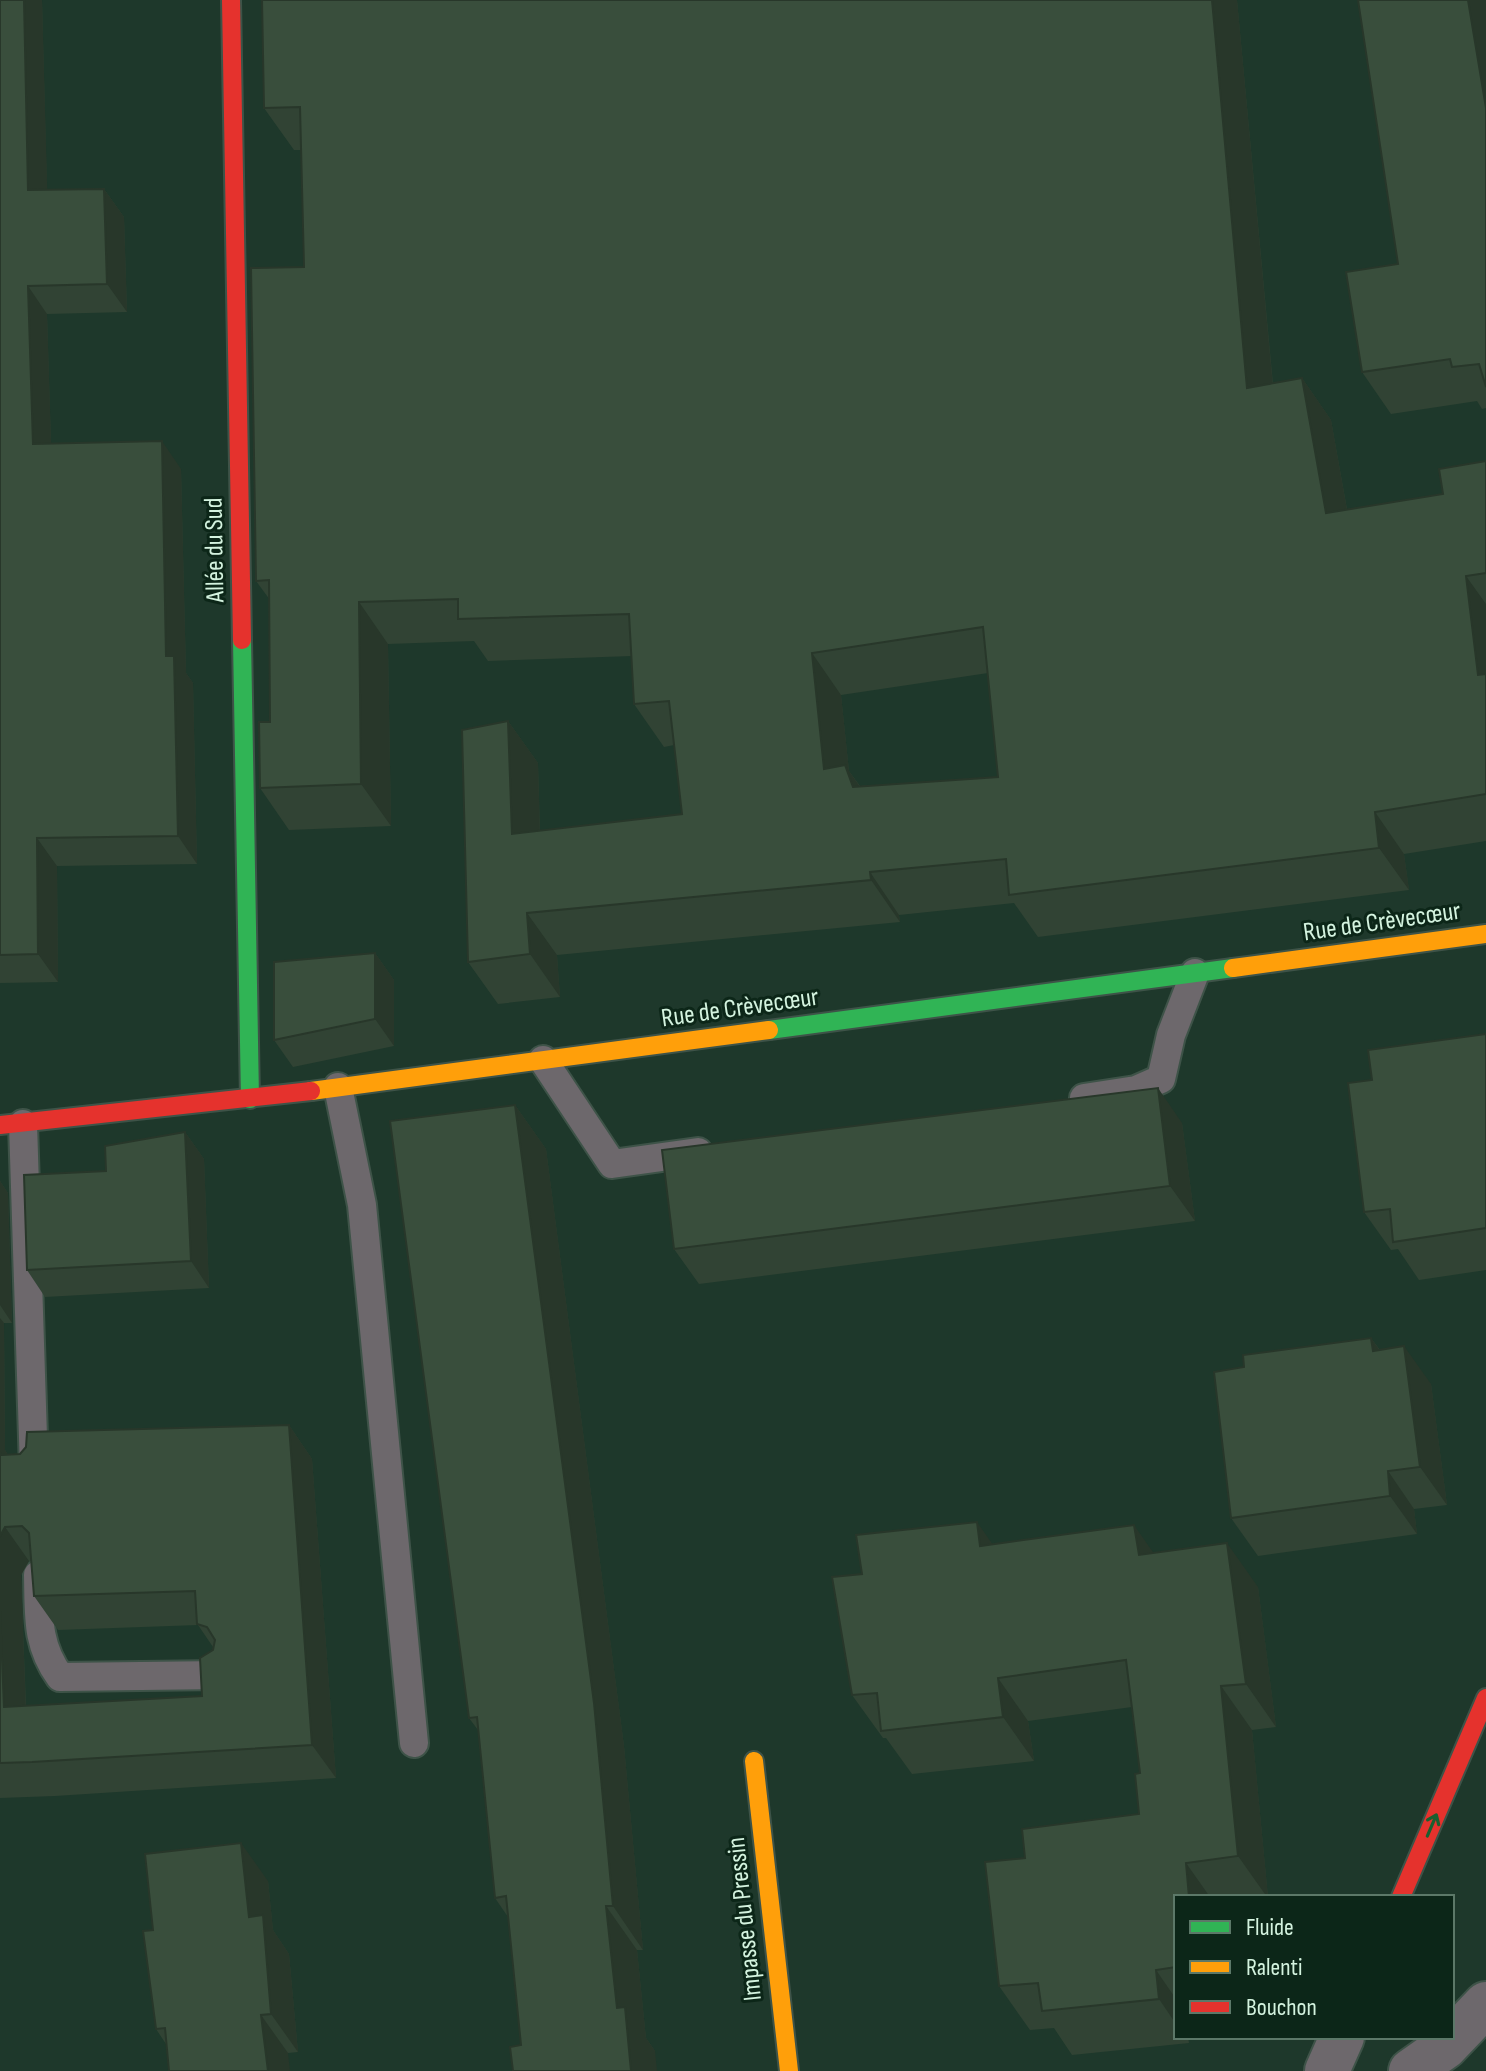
<svg xmlns="http://www.w3.org/2000/svg" width="1486" height="2071" font-family="'Sofia Sans Condensed',sans-serif">
<style>
.lines{fill:none;stroke-linecap:round;stroke-linejoin:round}
.lane-casing{stroke:#3e5348;stroke-width:32}
.street-casing{stroke:#3e5348;stroke-width:48}
.fast-casing{stroke:#3e5348;stroke-width:22}
.slow-casing{stroke:#3e5348;stroke-width:22}
.jam-casing{stroke:#3e5348;stroke-width:22}
.lane{stroke:#6d686c;stroke-width:28}
.street{stroke:#6d686c;stroke-width:44}
.fast{stroke:#30b455;stroke-width:18}
.slow{stroke:#ff9f0a;stroke-width:18}
.jam{stroke:#e5322d;stroke-width:18}
.wall{fill:#314334;fill-rule:evenodd}
.shaded-wall{fill:#28372a}
.building{fill:#394e3c;stroke:#28372a;stroke-width:2;fill-rule:evenodd}
.oneway{stroke:#1a5f30}
.labels{text-anchor:middle;dominant-baseline:central;stroke-width:6;stroke-linejoin:round;paint-order:stroke}
.street-label{font-size:26px;fill:#d4f3df;stroke:#0c2618}
</style>
<rect width="100%" height="100%" fill="#1e382b"/>
<g class="lines">
<defs>
<path id="lane" d="M543,1060L612,1164L698,1152
M338,1087L362,1205L414,1743
M1084,1098L1136,1090L1161,1079L1171,1035L1195,973
M23,1124L34,1469
M38,1575C39,1615 36,1644 60,1677L222,1675"/>
<path id="street" d="M1327,2071L1342,2037
M1411,2071L1445,2047L1486,2004"/>
<path id="fast" d="M242,640L250,1099
M769,1030L1233,968"/>
<path id="slow" d="M1233,968L1486,934
M311,1091L769,1030
M754,1761L789,2071"/>
<path id="jam" d="M231,0L242,640
M0,1125L311,1091
M1401,1897L1486,1698"/>
</defs>
<use href="#lane" class="lane-casing"/>
<use href="#street" class="street-casing"/>
<use href="#fast" class="fast-casing"/>
<use href="#slow" class="slow-casing"/>
<use href="#jam" class="jam-casing"/>
<use href="#lane" class="lane"/>
<use href="#street" class="street"/>
<use href="#fast" class="fast"/>
<use href="#slow" class="slow"/>
<use href="#jam" class="jam"/>
</g>
<path class="wall" d="M0,0H42L47,190L104,189L124,217L127,312L47,314L51,443L181,469L186,673L193,683L197,864L57,866L58,982L0,983Z
M262,0H1237L1273,384L1302,378L1331,420L1347,509L1443,494L1486,461V841L1404,854L1409,890L1038,937L1014,903L899,915L900,922L557,955L560,997L498,1004L468,962L508,721L538,763L540,831L682,814L674,745L664,747L634,704L632,656L488,661L474,641L388,644L391,826L289,830L260,788L270,722V600L256,581L304,267L301,150H294L264,108ZM988,673L998,777L860,786L849,771L841,695Z
M1486,0V408L1482,409L1477,401L1391,414L1362,372Z
M375,953L394,980V1046L293,1067L274,1040Z
M1486,1034V1270L1419,1280L1398,1249L1391,1250L1364,1212L1372,1080Z
M515,1105L546,1149L624,1746L643,1950H637L646,2038L655,2051L521,2045L508,1917L495,1898L478,1730L469,1718Z
M1182,1123L1195,1221L699,1284L674,1249Z
M185,1132L204,1159L209,1288L45,1297L27,1270L106,1171Z
M0,1181L8,1193L12,1323H4L5,1450L8,1455L289,1425L312,1459L336,1778L55,1796L0,1798ZM29,1561H31L34,1596L58,1630L198,1625L213,1647L202,1696L26,1706L21,1575Z
M1371,1338L1380,1350L1431,1384L1447,1505L1414,1509L1417,1534L1258,1556L1231,1518L1244,1367Z
M992,1544L1154,1553L1258,1587L1276,1727L1252,1730L1268,1897H1176V2037H1188L1189,2043L1072,2055L1054,2028L1030,2030L999,1986L1025,1858L1139,1814L1140,1773L1132,1707L1028,1721L1034,1761L912,1774L886,1738H883L852,1695L862,1574Z
M268,1881L273,1930L289,1954L298,2052L288,2053L166,2044L156,2029L153,1930Z"/>
<path class="shaded-wall" d="M24,0H42L48,218L28,190Z
M1212,0H1237L1277,430L1247,388Z
M1468,0H1486V108Z
M104,189L124,217L127,312L107,284Z
M28,286L47,314L52,472L33,444Z
M1302,378L1331,420L1355,555L1326,513Z
M162,441L181,469L186,673L193,683L197,864L178,836L166,656Z
M1466,576L1486,604V687L1478,675Z
M359,602L388,644L391,826L361,784Z
M812,653L841,695L849,771L874,807L824,769Z
M508,721L538,763L541,876L512,834Z
M1375,812L1404,854L1409,890L1379,848Z
M37,838L57,866L58,982L38,954Z
M870,872L899,915L900,922L871,880Z
M527,913L557,955L560,997L530,954Z
M375,953L394,980V1046L375,1019Z
M1158,1088L1182,1123L1195,1221L1170,1186Z
M515,1105L546,1149L624,1746L643,1950L613,1906Z
M185,1132L204,1159L209,1288L191,1261Z
M0,1181L8,1193L12,1323L0,1305Z
M0,1318L4,1323L5,1450L17,1468L0,1457Z
M1371,1338L1398,1376L1373,1351Z
M1404,1346L1431,1384L1447,1505L1420,1467Z
M289,1425L312,1459L336,1778L312,1745Z
M1388,1471L1414,1509L1417,1534L1390,1496Z
M977,1522L1007,1565L980,1546Z
M1134,1525L1164,1568L1139,1555Z
M5,1527L29,1561L21,1575L27,1741L4,1707L0,1610V1536Z
M1227,1543L1258,1587L1276,1727L1246,1684Z
M998,1678L1028,1721L1034,1761L1003,1717Z
M1221,1686L1252,1730L1268,1897H1267L1238,1856Z
M241,1843L268,1881L273,1930L289,1954L298,2052L271,2014L249,1917Z
M1186,1863L1210,1897H1189Z
M606,1906L637,1950L646,2038L655,2051L657,2071H631L617,2008Z
M1156,1970L1176,1999V2024L1159,1999Z
M261,2015L288,2053L290,2071H268Z"/>
<path class="building" d="M0,0H24L28,190L104,189L107,284L28,286L33,444L162,441L166,656H174L178,836L37,838L38,954L0,955Z
M262,0H1212L1247,388L1302,378L1326,513L1443,494L1439,469L1486,461V573L1466,576L1478,675L1486,674V794L1375,812L1379,848L1009,895L1006,859L870,872L871,880L527,913L530,954L468,962L462,730L508,721L512,834L682,814L669,701L634,704L629,614L458,619V599L359,602L361,784L260,788L259,722H270L269,580L256,581L251,268L304,267L300,107L264,108ZM983,627L998,777L853,787L845,765L824,769L812,653Z
M1358,0H1468L1486,108V387L1479,364L1452,367L1450,359L1362,372L1346,272L1398,264Z
M375,953V1019L274,1040V962Z
M1486,1034V1228L1393,1242L1390,1209L1364,1212L1348,1083L1372,1080L1368,1050Z
M1158,1088L1170,1186L674,1249L662,1150Z
M515,1105L594,1703L613,1906H606L617,2008L625,2007L631,2071H513L510,2047L521,2045L506,1896L495,1898L477,1717L469,1718L390,1121Z
M185,1132L191,1261L27,1270L24,1175L106,1171L105,1146Z
M1371,1338L1373,1351L1404,1346L1420,1467L1388,1471L1390,1496L1231,1518L1214,1372L1244,1367L1243,1355Z
M289,1425L312,1745L32,1762L0,1763V1610L4,1707L202,1696L200,1658L213,1650L215,1640L207,1627L197,1624L195,1591L34,1596L29,1533L22,1526L5,1527L0,1536V1453L2,1455L20,1454L26,1447L27,1432Z
M977,1522L980,1546L1134,1525L1139,1555L1227,1543L1246,1684L1221,1686L1238,1856L1186,1863L1189,1897H1176V1967L1156,1970L1159,1999L1042,2011L1038,1983L999,1986L985,1862L1025,1858L1022,1829L1139,1814L1135,1774L1140,1773L1126,1660L998,1678L1003,1717L881,1731L877,1693L852,1695L832,1577L862,1574L856,1535Z
M241,1843L249,1917L263,1915L271,2014L261,2015L268,2071H169L165,2028L156,2029L143,1931L153,1930L145,1854Z"/>
<defs><path id="oneway-shaft" d="M-6 0H5M1.5-3L5.5 0L1.5 3" fill="none" stroke-width="1.6" stroke-linecap="round" stroke-linejoin="round" transform="scale(2)"/></defs>
<use class="oneway" href="#oneway-shaft" transform="translate(1432 1825) rotate(-67)"/>
<g class="labels">
<g class="street-label">
<text transform="translate(215 550) rotate(-91)">Allée du Sud</text>
<text transform="translate(1382 922) rotate(-8)">Rue de Crèvecœur</text>
<text transform="translate(740 1008) rotate(-8)">Rue de Crèvecœur</text>
<text transform="translate(745 1919) rotate(-96)">Impasse du Pressin</text>
</g>
</g>
<rect x="1174" y="1895" width="280" height="144" fill="#0c2618" stroke="#5c7868" stroke-width="2"/>
<rect x="1190" y="1921" width="40" height="12" fill="#30b455" stroke="#5c7868" stroke-width="2"/>
<text x="1246" y="1935" font-size="24" fill="#d4f3df">Fluide</text>
<rect x="1190" y="1961" width="40" height="12" fill="#ff9f0a" stroke="#5c7868" stroke-width="2"/>
<text x="1246" y="1975" font-size="24" fill="#d4f3df">Ralenti</text>
<rect x="1190" y="2001" width="40" height="12" fill="#e5322d" stroke="#5c7868" stroke-width="2"/>
<text x="1246" y="2015" font-size="24" fill="#d4f3df">Bouchon</text>
</svg>
